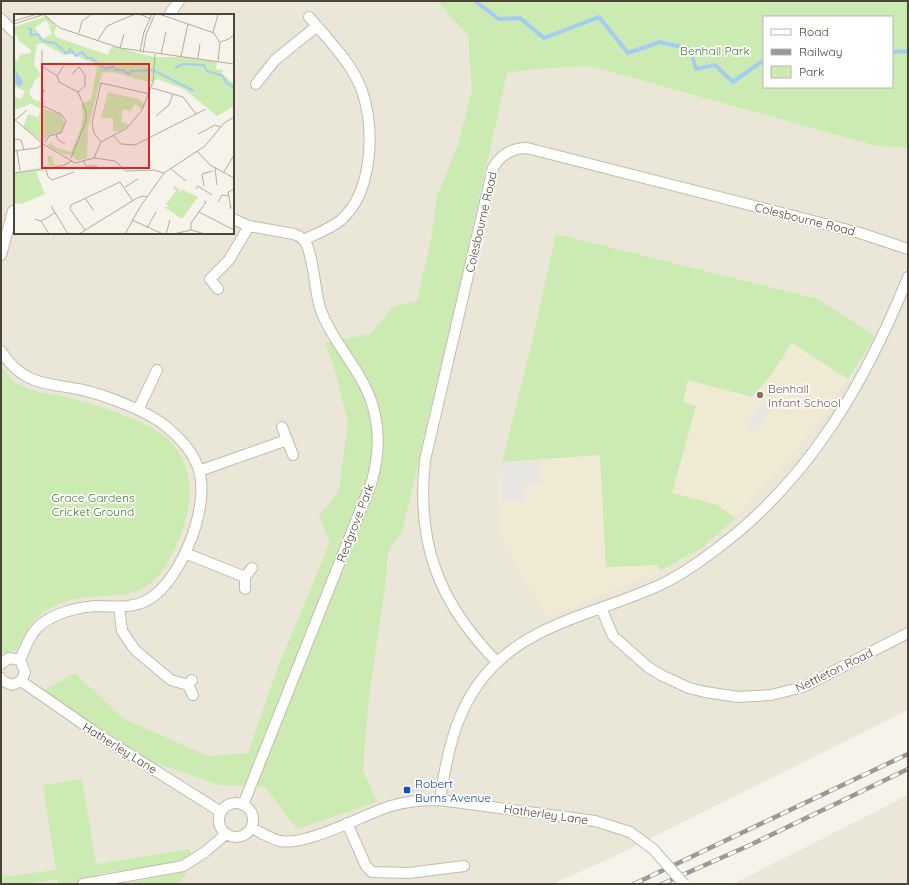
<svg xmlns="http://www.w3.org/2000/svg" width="909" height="885" font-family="Quicksand,sans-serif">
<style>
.residential{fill:#eae6d8;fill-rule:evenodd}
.education{fill:#efead4}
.green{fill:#ccebb2;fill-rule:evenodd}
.parking{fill:#e7e6e2}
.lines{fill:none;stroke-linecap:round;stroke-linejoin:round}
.stream{stroke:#a5ccf4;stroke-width:4}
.minor-casing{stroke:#c2bcac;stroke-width:12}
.minor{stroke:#fff;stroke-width:10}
.rail-casing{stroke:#999;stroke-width:4.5}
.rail{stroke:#fff;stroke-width:3;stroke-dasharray:9;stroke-linecap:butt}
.minor-bridge-casing{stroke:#c2bcac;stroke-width:12;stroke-linecap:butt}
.minor-bridge{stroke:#fff;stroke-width:10}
.education-dot{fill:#8d6e63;stroke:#fff;stroke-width:1.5}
.transit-dot{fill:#1a4fb4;stroke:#fff;stroke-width:1.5}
.labels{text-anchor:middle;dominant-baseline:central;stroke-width:3.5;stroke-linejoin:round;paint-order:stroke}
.park-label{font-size:12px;fill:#408027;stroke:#fff}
.street-label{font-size:12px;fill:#4a4538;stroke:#fff}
.education-label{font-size:12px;fill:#785e54;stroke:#fff;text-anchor:start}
.transit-label{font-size:12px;fill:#164399;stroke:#fff;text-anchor:start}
.inset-river{fill:none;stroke:#a5ccf4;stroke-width:2}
.inset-road{fill:none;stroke:#b1ada3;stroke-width:1}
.view{fill:#d62828;fill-opacity:0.15;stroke:#d62828;stroke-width:2}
.inset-edge{fill:none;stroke:#4a4538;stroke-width:2}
</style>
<rect width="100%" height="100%" fill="#f6f3ea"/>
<path class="residential" d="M1,1H437L468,36L507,73L537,69L590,66L876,146L908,148V710L615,856L553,884H1ZM15,15H233V233H15Z
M908,795V884H732L735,883Z"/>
<path class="education" d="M556,234L818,299L875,336L827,411L807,438L736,518L703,547L660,571L547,618L506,549L499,529L498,505L499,481L503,454L532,342Z"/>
<path class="green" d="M437,1H908V148L876,146L590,66L537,69L507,73L454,312L402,532L388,552L385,586L369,697L363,771L377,802L297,829L265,787L219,785L148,760L43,691L75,673L124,719L208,756L248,753L277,670L330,542L319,516L339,490L348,422L334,367L325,343L370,334L394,306L417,301L431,240L437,196L458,145L472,90L468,36ZM764,17H892V87H764Z
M556,234L818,299L875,336L848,379L792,343L769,378L752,397L688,380L683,402L696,406L672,493L717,505L736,518L703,547L660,571L658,565L606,567L600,455L502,462L532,342Z
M1,364C5,370 10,379 16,383C33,394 54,393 74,399C99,406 149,421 168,439C204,475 189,526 166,565C138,612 97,585 55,606C50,608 44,611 40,615C30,624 22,638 17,650L1,654Z
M82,779L96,864L189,849L192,855L171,864L97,874L98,882L58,884L57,879L22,884H1V877L56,870L43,785Z
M185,872L186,875L177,884H123Z"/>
<path class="parking" d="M764,402L772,408L754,432L746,426Z
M541,460L542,484L523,486L524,501L503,502V462Z"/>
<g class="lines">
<path class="stream" d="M475,1L499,19L520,18L544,38L599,17L628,53L660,42L690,49L696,69L715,65L733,82L764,60
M892,52L908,51"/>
<defs>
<path id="minor" d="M169,15L179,1
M309,17L317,26
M1,19L15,33
M256,84L275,60L317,26C333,45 354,67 362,91C375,129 373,192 341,220C330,229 316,234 303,240
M233,219L249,226L294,234C297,235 301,237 304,240C313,251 315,292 320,308C334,347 367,374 375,415C380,437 378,459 372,481L243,805
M1,255L13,211
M218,289L210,279L229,260L249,226
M1,351C22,384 44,383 78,389C103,394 151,412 169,429C182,440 194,454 199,470C210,507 182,577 151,598C136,608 119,607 101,606C80,606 52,613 37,628C29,636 24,651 20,660
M138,410L157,370
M282,427L293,455
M199,471L287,440
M185,553L245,577
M245,589V577L252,568
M119,607L122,631L135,650L171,680L188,685L192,680
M601,608L613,636L648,667L661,675L689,688L705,692L738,697L771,695L803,687L908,633
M497,662C439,603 416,544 425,460L493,168C501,154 512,148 527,148L860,233L908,249
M1,664L9,658L20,660L25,672L21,681L12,685L3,681L1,678
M21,681L99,735L221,812
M188,685L193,695
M440,800C444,772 449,743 460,717C498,626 581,621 660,585C681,575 701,561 719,547C810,479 866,381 908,277
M219 820a17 17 0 1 1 34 0a17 17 0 1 1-34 0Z
M347,823L366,866L372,872L409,873L464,866
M252,828C260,832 271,839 280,841C308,846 362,815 391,806C407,801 423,800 440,800L595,821L630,832L653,849
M83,884L183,866L205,852L226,834"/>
</defs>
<use href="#minor" class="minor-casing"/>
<use href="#minor" class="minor"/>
<defs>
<path id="rail" d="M634,884L908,754
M662,884L748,846L908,769"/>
</defs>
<use href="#rail" class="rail-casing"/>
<use href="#rail" class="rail"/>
<defs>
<path id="minor-bridge" d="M653,849L684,884"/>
</defs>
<use href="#minor-bridge" class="minor-bridge-casing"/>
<use href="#minor-bridge" class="minor-bridge"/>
</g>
<circle class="education-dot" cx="760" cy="395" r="4"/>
<rect class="transit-dot" x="403" y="786" width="8" height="8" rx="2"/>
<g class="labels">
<g class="park-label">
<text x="715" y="50">Benhall Park</text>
<text x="93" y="497">Grace Gardens<tspan x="93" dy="14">Cricket Ground</tspan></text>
</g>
<g class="street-label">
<text transform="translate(805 219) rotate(14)">Colesbourne Road</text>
<text transform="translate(481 222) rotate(-77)">Colesbourne Road</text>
<text transform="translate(355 523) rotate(-69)">Redgrove Park</text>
<text transform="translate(834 670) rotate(-26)">Nettleton Road</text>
<text transform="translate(120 748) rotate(32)">Hatherley Lane</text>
<text transform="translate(546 814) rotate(8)">Hatherley Lane</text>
</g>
<g class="education-label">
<text x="768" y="388">Benhall<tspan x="768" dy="14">Infant School</tspan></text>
</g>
<g class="transit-label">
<text x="415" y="783">Robert<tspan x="415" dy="14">Burns Avenue</tspan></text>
</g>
</g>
<g transform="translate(14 14)">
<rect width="220" height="220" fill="#f6f3ea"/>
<path d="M33,2L43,13L40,18L42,23L94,41L98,32L140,43H167L203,48L202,55L209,56L208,60L220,70V92L203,102L170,75L143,65L139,68L131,67L98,58L88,59L74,115L73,144L63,147L59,142L46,139L33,131L37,129L43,134L57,138L67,114L69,100L67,90L77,85L83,54L78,49L59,40L50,41L28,29L23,30L20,50L27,61L21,66L15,79L19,85L27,88L30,95L46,100L51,109L47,118L35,121L28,127L9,114L14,100L24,103L27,95L17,90L0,96V83L7,85L11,77L0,72V44L3,47L7,40L16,39L17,36L4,26V22H0V13ZM32,6L35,11L38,10L35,13L38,20L27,25L21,13ZM94,78L124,85L131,90L128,95L121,90L116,97L109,95L107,108L115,111L106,117H99V104H87ZM33,142H38L40,151L50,150L48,151L7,156L35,152ZM50,153L22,158L31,180L8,190L1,189L0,159ZM161,172L166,176L164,179L169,176L184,183L168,205L150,193H155L152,190L162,177L159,174Z" fill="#ccebb2" fill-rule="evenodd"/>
<path d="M1,55L9,68L7,72L0,69L2,66Z" fill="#a5ccf4"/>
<path class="inset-river" d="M14,14L17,15V21L24,20L29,27L41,29L52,39L55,38L56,35L62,42L68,38L73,44H77L92,55L99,52L102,56H109L114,60L118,57L139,56L180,77M161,54L169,50L190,51L193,57L209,62L212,68L220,74"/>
<path class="inset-road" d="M125,0L137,5M145,0L200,19L206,29L204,47M30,1L46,14L106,34L220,50M0,7L23,0M0,10L31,0M199,18L204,1M65,19L68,7L78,0M84,26L93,12L121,0M206,28L215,25L220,20M106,34L110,20M28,36V52L43,62L45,68L64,78L72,97V107L57,144M126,38L130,18L138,0M129,39L132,21L141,0M147,40L152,18M167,42L174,10M184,44L186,30M58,60L65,53L71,61V72L64,78M43,62L51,50M138,74L169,83L182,100M30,75L27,85L29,92L47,100L52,107L47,119L35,122L31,128M142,102L155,91L159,80M0,105L29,130L61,149L80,144L101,147L112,157L140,156L150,159M1,106L13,96M184,120L201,111L207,113M42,121L44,126L51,130M99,121L107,130L121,131L192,95M0,125L7,126L10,136M87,128L80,119L78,109L87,69L136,80M0,137L23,134L29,130M3,137L6,157M183,137L196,151L220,164M80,144L87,128L113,114L128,96L139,68L141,40M69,147L72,152H83M156,154L172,167M201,154L203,171M32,155L34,163L38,166L60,158M210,158L220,141M0,159L48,152L58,147M190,172L188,160L199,157M111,173L124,165M182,175L184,172L198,181M71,184L80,197M204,188L208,181L214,182M37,192L54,220M215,194H217L214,178L220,175M185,198L220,216M21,205L27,207L41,199M118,206L149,220M27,207L35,220M133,214L142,198M71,216L56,195L57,191L106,168L119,187M177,216V209L192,188L190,187M65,220L123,184L129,182L133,183M111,220L126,193L150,159L191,132L210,109L220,103M152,220L156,206M159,220L177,216L191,220"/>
<path class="view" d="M28,50H135V154H28Z"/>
<rect width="220" height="220" class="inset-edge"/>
</g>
<rect width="909" height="885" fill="none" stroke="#4a4538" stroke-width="4"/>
<rect x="763" y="16" width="130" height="72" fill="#ffffff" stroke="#b7b5af"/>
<rect x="771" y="29" width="20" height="6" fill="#ffffff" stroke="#b7b5af"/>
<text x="799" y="36" font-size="12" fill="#4a4538">Road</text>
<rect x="771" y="49" width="20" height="6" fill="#999999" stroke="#b7b5af"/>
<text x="799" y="56" font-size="12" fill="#4a4538">Railway</text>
<rect x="771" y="66" width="20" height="12" fill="#ccebb2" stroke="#b7b5af"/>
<text x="799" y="76" font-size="12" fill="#4a4538">Park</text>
</svg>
